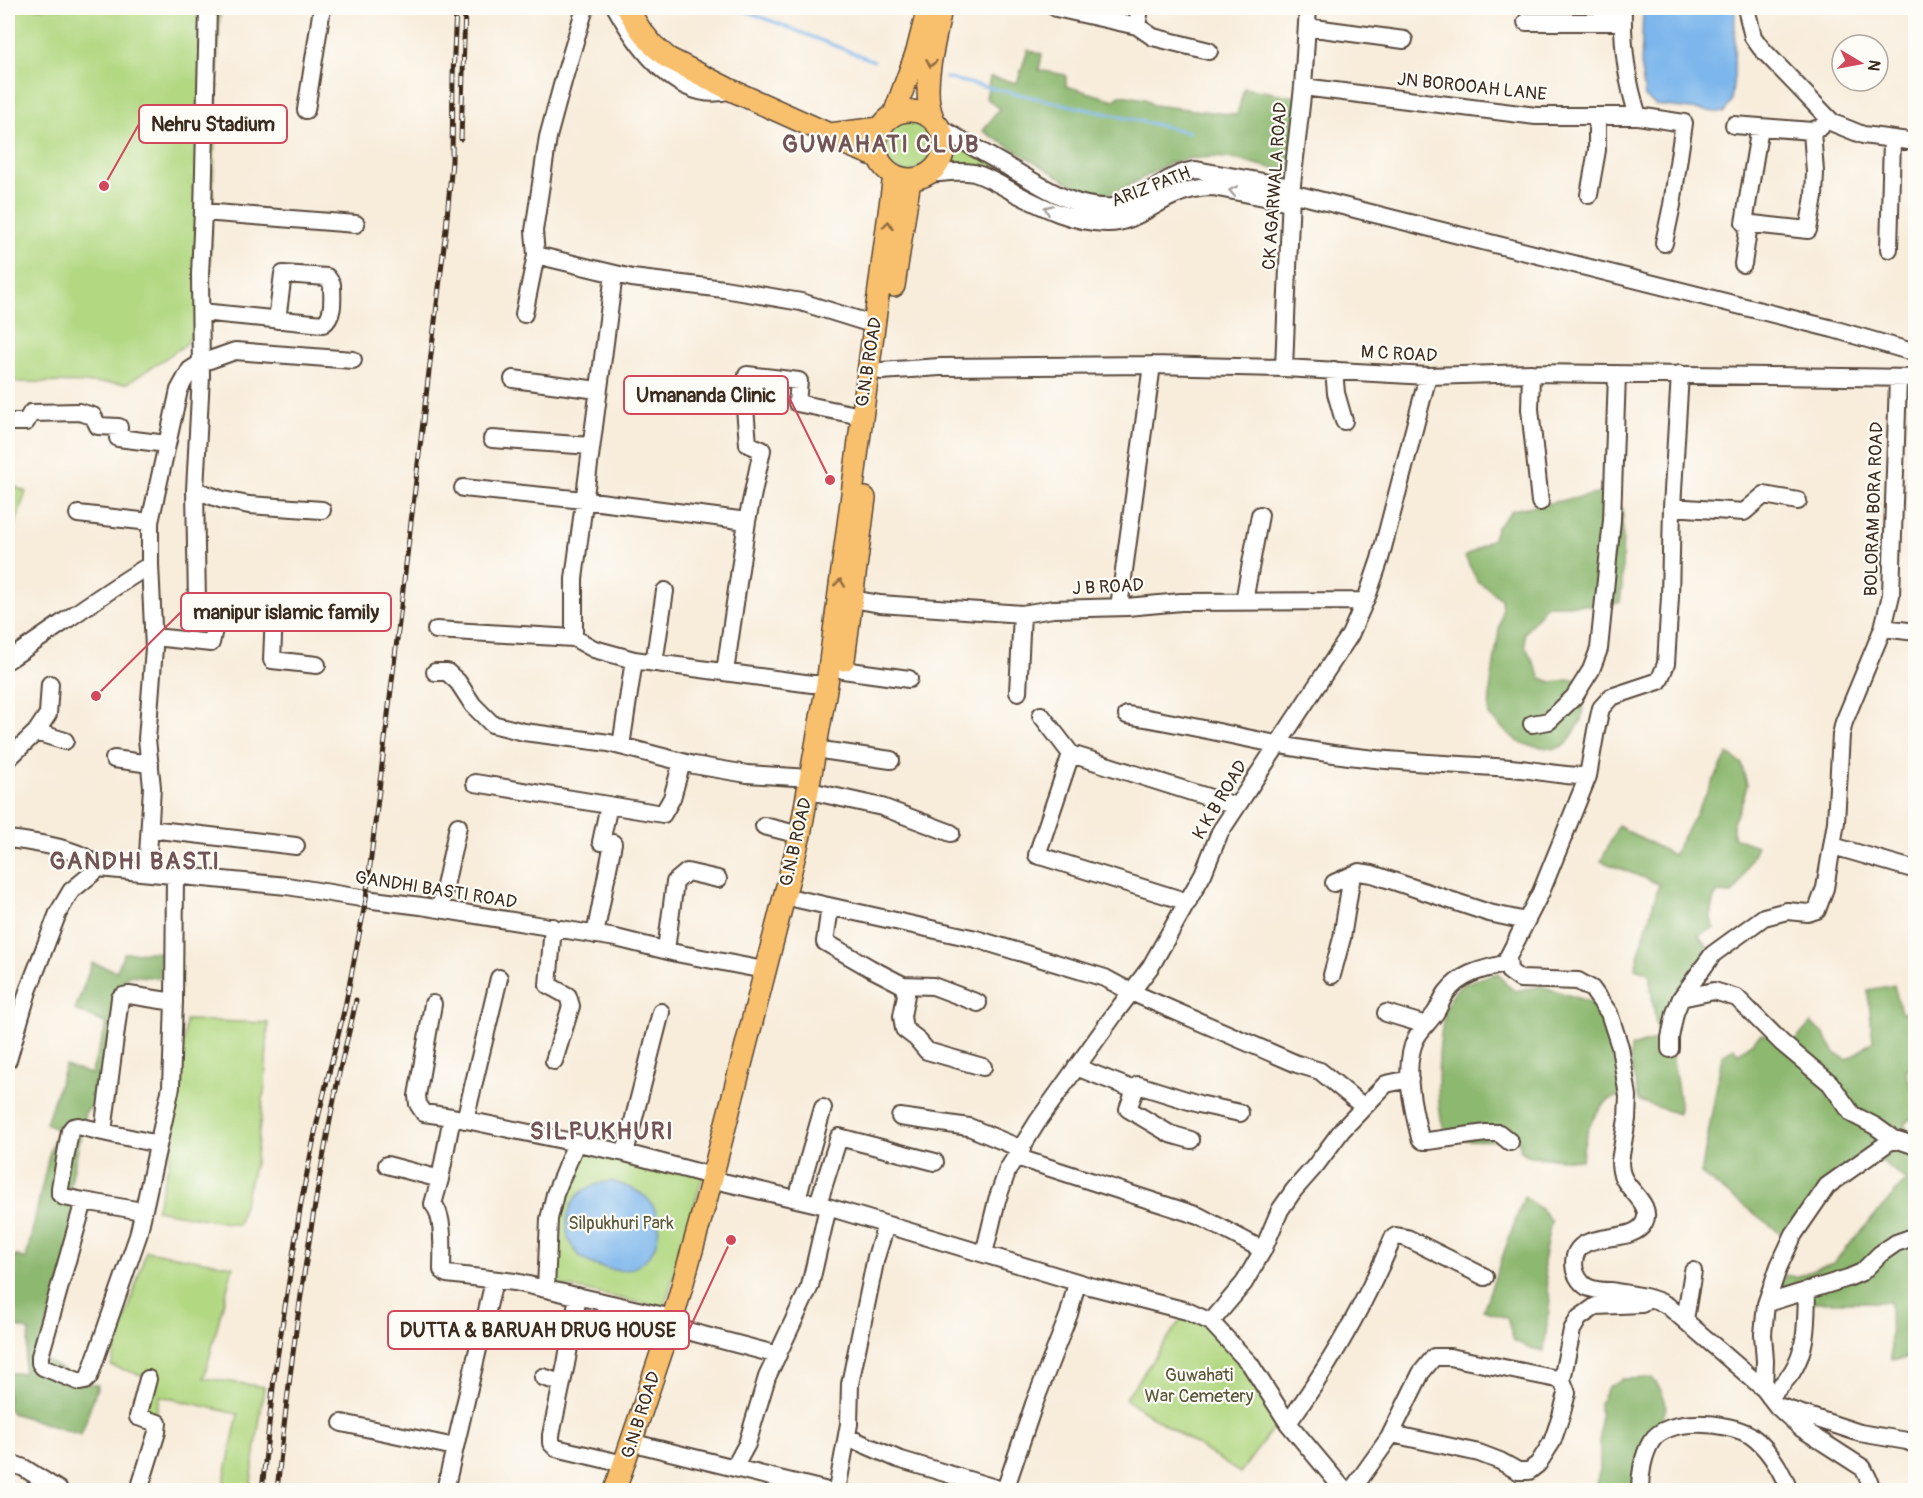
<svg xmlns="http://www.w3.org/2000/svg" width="1923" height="1498" font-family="Pangolin,sans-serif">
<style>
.green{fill:#b2d882;stroke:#768150;stroke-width:1.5}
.forest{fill:#8db870;stroke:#647147;stroke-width:1.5}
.water{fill:#7bb6ec;stroke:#5b7085;stroke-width:1.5}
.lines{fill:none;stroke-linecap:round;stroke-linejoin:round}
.stream{stroke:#7bb6ec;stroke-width:3}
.minor-casing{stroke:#57473a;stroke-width:20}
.major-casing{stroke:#57473a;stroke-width:24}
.minor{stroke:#fff;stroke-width:16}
.major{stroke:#f8bf6c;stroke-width:21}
.rail-casing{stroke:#3b2a1e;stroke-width:5}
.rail{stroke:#fdfcf7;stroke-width:3;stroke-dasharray:9;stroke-linecap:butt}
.oneway{stroke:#906d41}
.oneway2{stroke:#a79f9a}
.labels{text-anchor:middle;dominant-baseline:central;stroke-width:4.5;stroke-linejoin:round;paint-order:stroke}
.street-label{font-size:18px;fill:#3b2a1e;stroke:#fdfcf7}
.park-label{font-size:18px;fill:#595637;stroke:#fdfcf7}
.district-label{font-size:24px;font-weight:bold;letter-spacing:1.5px;fill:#725457;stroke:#fdfcf7}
.leader{fill:none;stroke:#d1495b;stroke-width:2}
.callout-dot{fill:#d1495b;stroke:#fdfcf7;stroke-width:2}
.callout{fill:#fdfcf7;stroke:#d1495b;stroke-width:2}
.callout-label{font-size:20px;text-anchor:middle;font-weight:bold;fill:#3b2a1e}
</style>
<rect width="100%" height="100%" fill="#fdfcf7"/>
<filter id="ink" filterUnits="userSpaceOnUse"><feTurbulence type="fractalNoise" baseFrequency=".0167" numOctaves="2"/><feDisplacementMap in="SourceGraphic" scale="12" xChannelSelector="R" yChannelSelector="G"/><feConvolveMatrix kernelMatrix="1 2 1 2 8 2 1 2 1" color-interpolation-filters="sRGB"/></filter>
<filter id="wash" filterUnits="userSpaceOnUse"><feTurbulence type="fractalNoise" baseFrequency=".008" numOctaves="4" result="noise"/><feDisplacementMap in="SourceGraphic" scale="24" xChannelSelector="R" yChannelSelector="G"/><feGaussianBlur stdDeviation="1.35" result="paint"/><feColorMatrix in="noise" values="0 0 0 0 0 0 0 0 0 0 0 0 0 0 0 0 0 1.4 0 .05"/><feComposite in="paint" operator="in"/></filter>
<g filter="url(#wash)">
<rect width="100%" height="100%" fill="#f8ecda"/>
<path class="green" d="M8,8H220L208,314L185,345L128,383L8,382Z
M908,113C947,115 937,172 907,172C884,172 883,151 887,134C888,130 888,125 892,121C896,117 902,114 908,113Z
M953,144L1088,212L1191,176L1227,187L1093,218L947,166Z
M11,485L26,492L8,546V486Z
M186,1020L268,1023L265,1085L255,1163L238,1225L156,1210L169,1163Z
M580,1147L703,1175L664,1308L551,1283L557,1211Z
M146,1251L233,1266L204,1378L264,1387L250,1490H222L238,1414L160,1396L156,1415L140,1411L149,1377L111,1366Z
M1187,1311L1211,1322L1282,1416L1240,1473L1125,1399Z"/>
<path class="forest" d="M1028,50L1042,54L1039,70L1066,75V86L1114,100L1121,95L1145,99L1153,105L1237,115L1244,88L1299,97L1289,172L1229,158L1212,157L1185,159L1170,163L1124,188L1107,194L1078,188L983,131L999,109L986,98L990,77L1017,83Z
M1602,493L1623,509L1622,586L1620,602L1599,609L1587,605H1546L1524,634L1525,645L1541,678L1551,682L1576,679L1586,685L1581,721L1567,744L1555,749L1528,745L1517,741L1489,716L1490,691L1502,610L1501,599L1488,588L1478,582L1465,557L1493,538L1497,527L1512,510Z
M1728,754L1741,763L1747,785L1741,806L1733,822V837L1757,846L1738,887L1732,894L1716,893C1712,905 1707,917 1715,928L1698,935L1708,948L1689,978L1670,1041L1680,1103L1678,1114L1639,1101L1630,1059L1631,1047L1658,1039L1649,973L1635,968L1659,884L1601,861L1618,826L1673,855Z
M156,952L160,953V978L128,975L126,979L105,1110L101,1111L89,1108L85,1113L69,1192L85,1202L38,1356L86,1383L98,1385L81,1435L12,1413L8,1408V1373H23L30,1331L8,1324V1285L15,1255L26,1259L49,1155L57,1130L46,1123L65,1066L91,1074L107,1024L75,1010L92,963L117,971L124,953Z
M1498,973L1506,984L1515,991L1541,986L1599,1005L1607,1012L1624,1095C1596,1098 1583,1135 1582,1160L1531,1157L1521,1151L1519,1141L1449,1140C1446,1133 1442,1126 1441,1118C1436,1091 1437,1016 1453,994C1463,980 1483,978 1498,973Z
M1894,985L1901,1012H1915V1064L1906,1070L1912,1089L1915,1091V1116L1904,1123L1912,1137L1916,1139L1915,1357L1891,1360L1890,1302H1813L1777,1299L1785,1275L1796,1277L1833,1263L1906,1180L1875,1156L1817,1212L1786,1237L1701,1174L1722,1056L1734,1047L1738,1054L1761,1034L1774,1036L1793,1043L1811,1023L1823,1033L1835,1053L1847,1060L1873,1041L1868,990Z
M1524,1197L1541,1209L1551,1221L1543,1262L1550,1300L1544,1351L1531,1348L1514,1341L1507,1318L1483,1310Z
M1652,1378L1661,1390L1666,1408L1640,1490H1594L1600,1470V1403L1608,1387L1622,1379Z"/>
<path class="water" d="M1643,8H1735L1734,76L1731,102L1724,113L1656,105L1645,97L1641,69Z
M612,1181C625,1186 639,1190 649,1200C664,1218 661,1247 643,1262C630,1272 620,1272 604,1268C593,1265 581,1260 574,1249C561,1231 566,1201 586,1189C595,1184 602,1183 612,1181Z"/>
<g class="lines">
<path class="stream" d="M738,8L874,61
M946,78L1189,132"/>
</g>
</g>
<g filter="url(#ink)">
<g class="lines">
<defs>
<path id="minor" d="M616,8C637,46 679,106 731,90
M1056,8L1137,26
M1140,8L1137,26L1153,37L1209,51
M1623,8C1622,43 1627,82 1638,116
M1746,8L1753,37L1761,48L1833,123L1863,135L1916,142
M1526,22H1623
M1307,27L1404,40
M1303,87L1536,116H1638L1684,123L1672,205L1664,243
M306,110L322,8
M1734,125L1812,131L1821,127
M1760,127L1744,223L1808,230L1814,197L1815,172L1812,131
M942,129C965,142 987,155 1010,168C1040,185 1075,210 1112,207C1142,204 1165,173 1196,170L1291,187
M928,174C943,173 959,170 974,173C988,177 1002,186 1015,193C1044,208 1073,222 1106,223C1131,224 1152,205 1173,196C1186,190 1200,187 1213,187L1290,202
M1291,193L1833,329L1916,353
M1589,195L1597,150V116
M203,212L208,8
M1889,249L1892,140
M536,255L632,278L724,289L801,302L875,325
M1743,264L1749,224
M614,274L574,579V638L594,649L634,660L812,684H827
M201,312L323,324C335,316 332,297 332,284L327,277L283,274L277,320
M524,314L536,255L534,231L548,137L564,78L585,8
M1284,368L1291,193L1303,87L1308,8
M1334,370L1336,393L1344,421
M881,371L940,367L1152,365L1284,368L1428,376L1531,373L1916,378
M1531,373L1530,409L1540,502
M1680,374L1672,507L1670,597L1666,664L1659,681L1611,697L1601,708L1596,730L1588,776L1541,892L1508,957L1509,971L1520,979L1578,981L1592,989L1609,1013L1620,1047L1628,1096L1627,1119L1620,1161C1620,1167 1621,1174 1624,1179C1631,1193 1653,1206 1644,1223C1631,1247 1574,1226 1574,1264C1574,1273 1580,1283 1587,1287C1594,1290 1603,1291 1610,1291C1629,1294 1652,1296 1668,1306L1764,1389L1777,1406L1801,1428L1863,1468L1868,1478L1872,1490
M513,379L598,390
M8,422H26L31,413L79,412L93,416L98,426L119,427L118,438L167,444
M492,439L591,446
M463,488L584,500L747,521
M195,490L197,602L274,613L272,660L317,665
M1672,507L1744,512L1764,495L1798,501
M322,510L249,505L223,500L195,490L201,376L200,274L203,212L356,224
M78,514L150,522
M853,599L880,604L1022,614L1053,609L1127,607L1181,602L1365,601
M1244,601L1260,515
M1119,607L1152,365
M1883,628L1916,632
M436,630L574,638
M154,637L211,643L219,605
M8,660C55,629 101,594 150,565
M654,663L665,591
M843,670L909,679
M435,672H447L458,682L473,705L492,724L524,732L609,743L694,765L747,774L810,778
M725,672L747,521L762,450L748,444L745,408L747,375L799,381L797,403L861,416
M50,684L48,714L36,732L65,741
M1018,692L1022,614
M1041,715L1071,754
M1127,715C1207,727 1285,750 1366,758C1414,763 1463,765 1511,768C1538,770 1562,777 1588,776
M1532,724L1549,721L1574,697L1591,670L1599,649L1612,520L1617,374
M621,746L634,660
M828,751L891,760
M8,759L36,732
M114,759L150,764
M475,783L663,814L672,798L682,762
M819,793L882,807L951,833
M764,826L800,835
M150,829L296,846
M8,839C29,841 64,847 83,856C89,859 94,864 99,868
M601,842L609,805
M1833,846L1916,870
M99,868L287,886L373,900L421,906L616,938L676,953L764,970
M147,872L152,787L147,739L154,648L150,565V522L179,390L190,370L201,363L235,351L353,360
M1334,883L1359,872L1372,874L1489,913L1526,921
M797,899L976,939L1105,978L1131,992L1297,1064L1320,1071L1364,1107
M1188,902L1037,855L1071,754L1236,806
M830,907L825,942L870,968L903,985L906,995L902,1016L904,1029L916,1038L927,1051L983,1067
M440,909L458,826
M553,927L548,985L568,996L571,1006L554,1061
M595,935L613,843
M666,950L675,882L687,872L718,879
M1508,963C1485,969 1462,972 1447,992C1442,998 1440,1006 1436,1012C1430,1021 1421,1029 1416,1038C1402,1067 1413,1108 1420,1138L1423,1141H1428L1486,1133H1499L1510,1142
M1332,975L1342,938L1352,875
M903,985L933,986L978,1003
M1681,998L1714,991L1737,998L1782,1043L1830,1083L1852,1114L1875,1126L1896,1141
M174,1002L129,995L123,996L120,998L103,1132L78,1126L73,1127L70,1131L60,1188V1194L64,1197L84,1201L40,1356V1363L43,1367L80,1382L85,1381L89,1377L138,1236L171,1087L174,1002L175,874
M433,1004L417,1096L418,1104L424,1113L452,1117L625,1153L712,1176L723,1182L818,1204L1090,1286L1187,1311L1211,1322L1250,1364L1288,1423L1344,1490
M1386,1013L1426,1025
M1670,1049V1038L1675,1013L1681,998L1713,954L1764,917L1787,911L1808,913L1817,910L1825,888L1836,822L1841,735L1844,722L1883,628L1891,595L1898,379
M8,1060L28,991L58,913L71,891L99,868
M1076,1067L1135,1090L1138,1085L1199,1104L1240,1113
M1135,1090L1128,1109L1170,1134L1191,1140
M900,1117L969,1127L1022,1149
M465,1120L499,978
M103,1132L158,1144
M625,1153L661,1012
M1016,1157L1199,1216L1263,1250
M387,1165L440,1179L452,1117
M440,1179L433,1204C445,1216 442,1253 442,1270L447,1274L515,1282L673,1318
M797,1199L823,1108
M84,1201L142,1211
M818,1204L839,1137L935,1162
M984,1254L997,1200L1008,1169L1038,1121L1116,1012L1151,966L1203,874L1220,832L1350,635L1368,594L1380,559L1428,376
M546,1289L549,1219L555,1194L576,1143
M578,1296L566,1364L551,1435V1443L556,1448L624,1464
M1767,1303L1848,1278L1862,1272L1880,1254L1896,1243L1916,1236
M1685,1320L1693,1271
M1211,1322L1244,1283L1263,1250L1280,1210L1294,1190L1316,1165L1342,1130L1386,1084L1410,1079
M680,1329L778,1355
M543,1377L561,1383
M1764,1389L1765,1361L1763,1334L1766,1304L1779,1266L1794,1234L1827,1186L1889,1142L1898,1140L1916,1146
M1770,1397C1777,1389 1786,1381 1792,1372C1808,1347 1806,1319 1807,1290
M1781,1407L1860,1433L1907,1441L1916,1445
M342,1423L455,1447
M1288,1423C1330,1365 1365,1304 1393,1238L1396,1236L1407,1238L1485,1277
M1392,1434L1479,1453L1500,1461L1518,1471H1529L1538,1464L1552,1442L1561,1416L1567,1393L1562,1380L1572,1330L1579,1318L1596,1306L1642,1304
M847,1437L898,1459L1002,1490
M642,1445L824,1490
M8,1462L24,1468L59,1490
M734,1468L747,1444L767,1377L810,1286L828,1207
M139,1490L157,1432L158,1423L138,1417L148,1379
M445,1490L494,1281
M837,1490L849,1424L850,1384L876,1257L886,1225
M1005,1490L1034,1404L1069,1314L1077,1282
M1352,1490L1389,1438L1421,1373L1434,1357H1450L1562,1380
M1640,1490C1640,1475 1643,1455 1651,1442C1666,1416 1728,1422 1750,1435C1769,1448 1781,1470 1789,1490"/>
<path id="major" d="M627,8L640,29L653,45L668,58L731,90L829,134L838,141L878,157
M876 145a34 34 0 1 1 68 0a34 34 0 1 1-68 0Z
M894,114L917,51L928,8
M933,118C920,88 936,40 941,8
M829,134L880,128
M894,286L910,180
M844,660L865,498
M615,1490L673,1318L707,1197L800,835L827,684L894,175"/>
</defs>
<use href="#minor" class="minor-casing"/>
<use href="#major" class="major-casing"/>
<use href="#minor" class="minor"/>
<use href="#major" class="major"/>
<defs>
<path id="rail" d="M461,139L465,8
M262,1490L274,1378L301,1203L318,1118L345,1007L366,899L446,229L452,161L453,76L456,8
M277,1490C291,1354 310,1219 337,1084C342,1056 351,1028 356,1000"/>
</defs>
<use href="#rail" class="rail-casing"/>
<use href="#rail" class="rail"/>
</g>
<defs><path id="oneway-chevron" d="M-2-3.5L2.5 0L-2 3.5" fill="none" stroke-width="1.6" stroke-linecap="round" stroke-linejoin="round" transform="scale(1.5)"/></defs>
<g class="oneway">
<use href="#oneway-chevron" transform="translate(931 63) rotate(100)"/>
<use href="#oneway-chevron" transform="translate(888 225) rotate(-83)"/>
<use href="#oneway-chevron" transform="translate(840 583) rotate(-83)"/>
</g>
<g class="oneway2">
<use href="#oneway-chevron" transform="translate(1233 191) rotate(-169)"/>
<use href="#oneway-chevron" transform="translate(1048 209) rotate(-157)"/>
</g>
</g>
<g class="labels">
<g class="street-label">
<text transform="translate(1472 87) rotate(6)">JN BOROOAH LANE</text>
<text transform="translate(1275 186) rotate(-86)">CK AGARWALA ROAD</text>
<text transform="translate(1151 187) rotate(-21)">ARIZ PATH</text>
<text transform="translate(1399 354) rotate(3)">M C ROAD</text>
<text transform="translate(869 362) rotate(-81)">G.N.B ROAD</text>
<text transform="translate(1874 509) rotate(-88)">BOLORAM BORA ROAD</text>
<text transform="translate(1108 587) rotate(-3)">J B ROAD</text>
<text transform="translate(1220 800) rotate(-59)">K K B ROAD</text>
<text transform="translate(796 842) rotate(-77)">G.N.B ROAD</text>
<text transform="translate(436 890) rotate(9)">GANDHI BASTI ROAD</text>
<text transform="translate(641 1415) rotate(-72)">G.N.B ROAD</text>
</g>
<g class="park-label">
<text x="621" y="1223">Silpukhuri Park</text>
<text x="1199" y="1375">Guwahati<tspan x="1199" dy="21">War Cemetery</tspan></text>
</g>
<g class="district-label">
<text x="881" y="144">GUWAHATI CLUB</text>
<text x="135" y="861">GANDHI BASTI</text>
<text x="602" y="1131">SILPUKHURI</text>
</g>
</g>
<path class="leader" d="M104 186L139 124M830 480L788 395M96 696L181 612M731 1240L689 1330"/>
<g class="callout-dot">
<circle cx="104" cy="186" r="6"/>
<circle cx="830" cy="480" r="6"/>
<circle cx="96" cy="696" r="6"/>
<circle cx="731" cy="1240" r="6"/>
</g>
<g class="callout">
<rect x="139" y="105" width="148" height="38" rx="6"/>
<rect x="624" y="376" width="164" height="38" rx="6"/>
<rect x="181" y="593" width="210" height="38" rx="6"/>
<rect x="388" y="1311" width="301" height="38" rx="6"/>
</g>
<g class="callout-label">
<text x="213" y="131">Nehru Stadium</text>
<text x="706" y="402">Umananda Clinic</text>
<text x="286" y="619">manipur islamic family</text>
<text x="538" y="1337">DUTTA &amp; BARUAH DRUG HOUSE</text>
</g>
<rect width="1923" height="1498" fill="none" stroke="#fdfcf7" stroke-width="30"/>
<g transform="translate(1860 63) rotate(100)"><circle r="28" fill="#fdfcf7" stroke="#afa8a0" stroke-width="1.5"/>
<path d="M0-4.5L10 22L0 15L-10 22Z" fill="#d1495b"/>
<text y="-9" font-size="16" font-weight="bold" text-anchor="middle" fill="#3b2a1e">N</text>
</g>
</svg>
